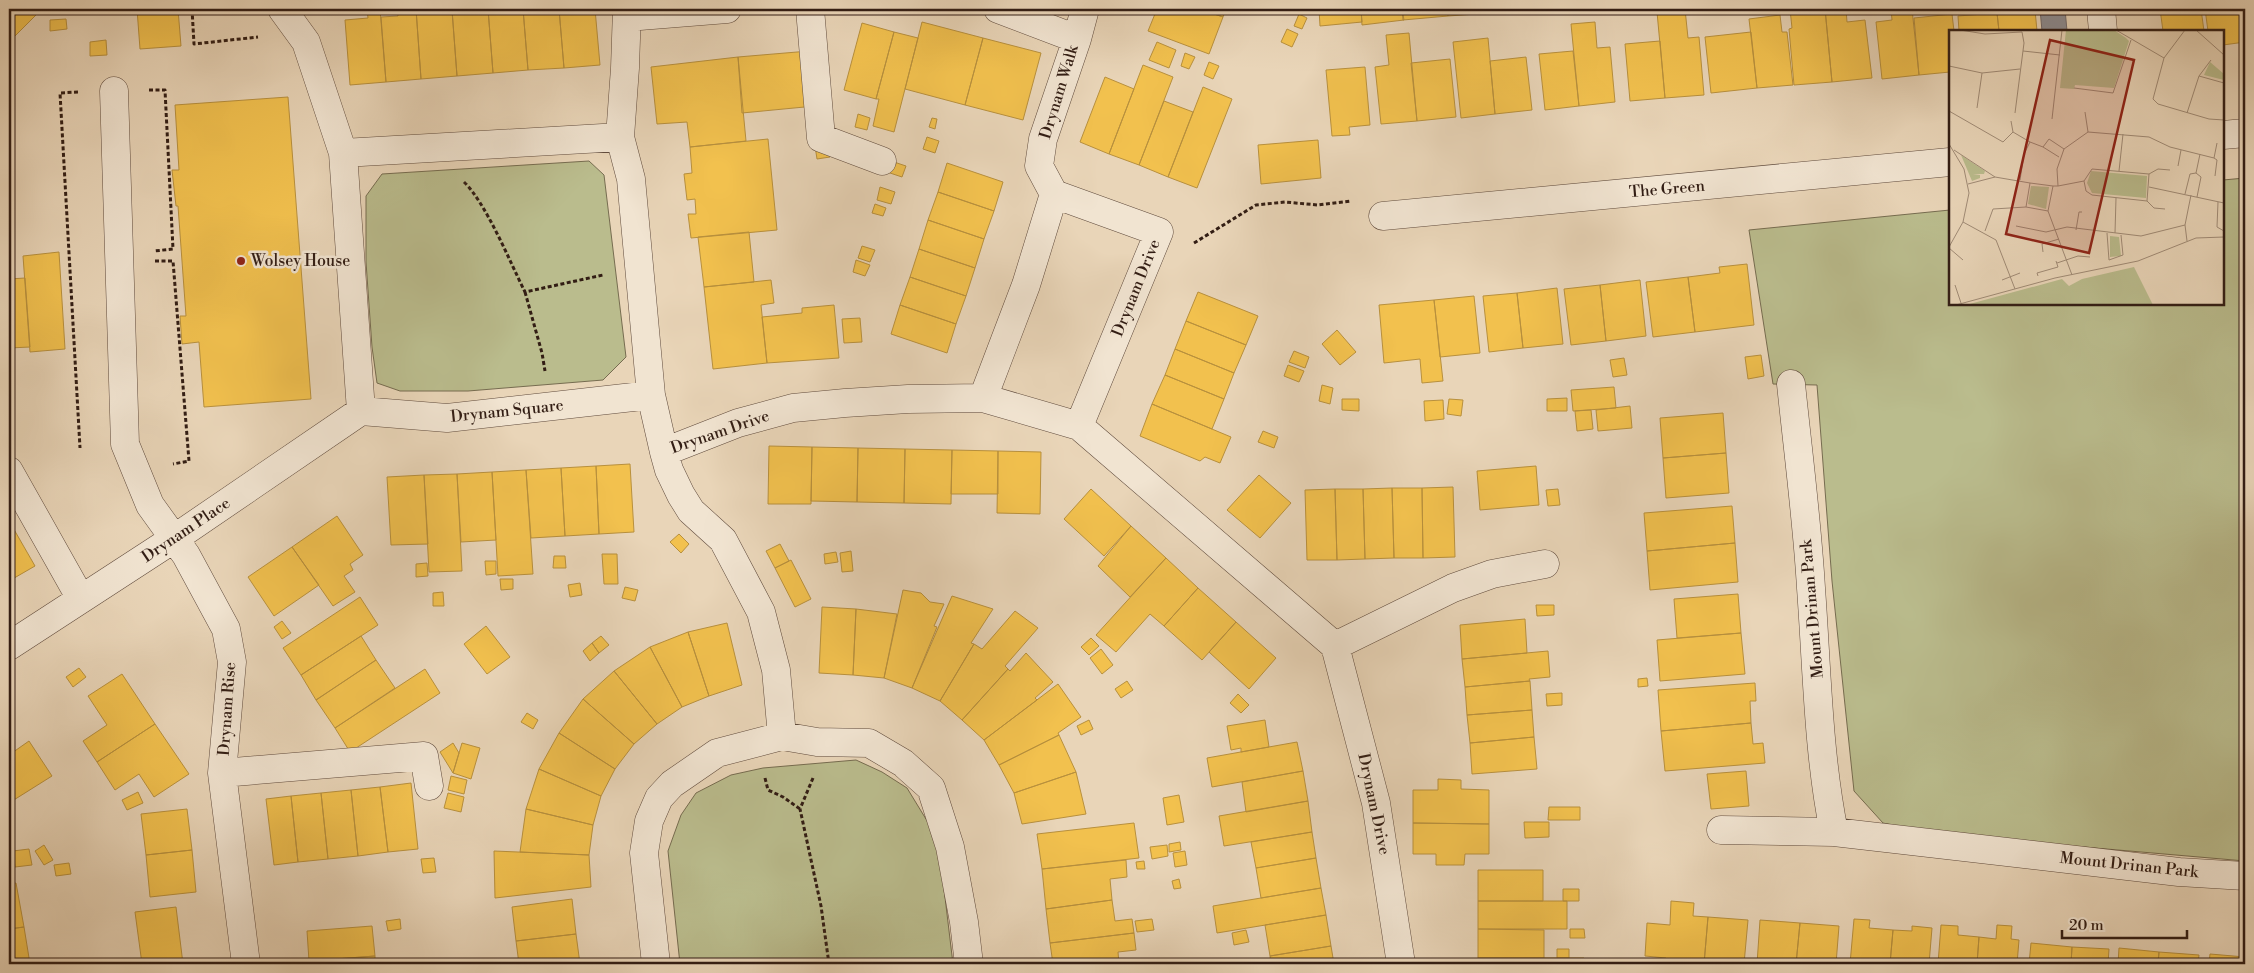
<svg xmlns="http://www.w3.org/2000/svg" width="2254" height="973" font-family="'Libre Bodoni',serif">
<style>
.green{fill:#babc8d;stroke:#766c50}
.homes{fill:#f2c14e;stroke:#b8903d}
.industry{fill:#8d8d92;stroke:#726b6c}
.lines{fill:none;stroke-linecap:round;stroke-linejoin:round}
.minor-casing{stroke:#604b3d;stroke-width:29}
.path{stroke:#321d14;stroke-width:3;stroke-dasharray:4 2.5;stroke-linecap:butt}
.minor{stroke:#f1e4d1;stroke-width:28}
.poi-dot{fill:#8f2418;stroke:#f1e4d1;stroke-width:2}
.labels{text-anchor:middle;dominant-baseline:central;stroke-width:5;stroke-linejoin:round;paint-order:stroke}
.street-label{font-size:16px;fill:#321d14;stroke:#f1e4d1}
.poi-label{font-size:16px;fill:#321d14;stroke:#f1e4d1;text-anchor:start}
.inset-road{fill:none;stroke:#a08b76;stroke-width:1}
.view{fill:#8f2418;fill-opacity:0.15;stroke:#8f2418;stroke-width:2.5}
.inset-edge{fill:none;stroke:#321d14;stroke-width:2.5}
</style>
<rect width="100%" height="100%" fill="#e9d5b8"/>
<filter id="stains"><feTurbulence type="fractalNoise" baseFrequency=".004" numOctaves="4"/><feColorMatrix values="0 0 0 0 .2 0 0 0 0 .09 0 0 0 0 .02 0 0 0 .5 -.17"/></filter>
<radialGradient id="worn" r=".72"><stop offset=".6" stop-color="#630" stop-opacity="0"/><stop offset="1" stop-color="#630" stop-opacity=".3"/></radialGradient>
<path class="green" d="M589,161L604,175L626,357L603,380L468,391H400L377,383L372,347L366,262V196L382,174Z
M2245,178V861L1933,834L1883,823L1854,791L1832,581L1817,385L1773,384L1749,230L1950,210V304H2223V180Z
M856,760L882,772L907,788L929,824L941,864L953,964H680L668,851L681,815L696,793L731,775L763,768Z"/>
<path class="homes" d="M9,9H42L13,38L9,36Z
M137,9H178L181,46L140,49Z
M367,9H380L386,82L350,85L345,20L368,18Z
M397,9H416L421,79L386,82L381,17L398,16Z
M416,9H436L437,12L452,11L457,76L421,79Z
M452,9H488L493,73L457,76Z
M488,9H523L528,70L493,73Z
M523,9H559L564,68L528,70Z
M559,9H595L600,65L564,68Z
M1157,9H1200L1223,17L1209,54L1148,31Z
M1200,9H1226L1223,17Z
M1319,9H1361L1362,22L1320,26Z
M1361,9H1402L1404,20L1362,25Z
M1402,9H1448V16L1403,20Z
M1448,9H1489L1490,13L1448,16Z
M1685,9L1688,38L1699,37L1704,95L1665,98L1657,12Z
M1790,9H1825L1832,82L1794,85L1789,29L1792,28Z
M1825,9H1846L1847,22L1865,20L1872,78L1832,82Z
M1891,9H1912L1919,75L1882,79L1876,22L1892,20Z
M2160,9H2201L2204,31H2163Z
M2205,9H2245V42L2223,45V31H2208Z
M2035,10L2037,31H1999L1997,13Z
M1997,13L1999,31H1959L1958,16Z
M1299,14L1307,18L1302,29L1294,26Z
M1952,14L1954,31H1950V72L1919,75L1914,18Z
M1780,15L1782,32H1787L1793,85L1757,88L1749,19Z
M66,19L67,29L50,31V20Z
M922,22L983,38L965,105L905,89Z
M1595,22L1597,48L1610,47L1615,102L1579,106L1571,24Z
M862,23L894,32L876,99L844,90Z
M1287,29L1298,34L1292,47L1281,42Z
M894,32L918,38L894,132L873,126L879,99H876Z
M1751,32L1757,88L1711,93L1705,37Z
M1409,33L1417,121L1381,124L1375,67L1389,65L1386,35Z
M983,38L1041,53L1023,120L965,105Z
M1488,38L1495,114L1461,118L1453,42Z
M106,40L107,55L90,56V42Z
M1660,41L1665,98L1630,101L1625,44Z
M1157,42L1176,50L1169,68L1149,60Z
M809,51L815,106L742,113L738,57Z
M1573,51L1579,106L1545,110L1539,54Z
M1185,53L1195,57L1189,69L1181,66Z
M738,57L746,141L690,147L687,122L657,124L651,67Z
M1526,57L1532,110L1495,114L1490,61Z
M1450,59L1456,117L1417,121L1411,63Z
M1209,62L1219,66L1213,79L1204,75Z
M1143,65L1173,77L1139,165L1109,154Z
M1365,67L1370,125L1349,127L1350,135L1332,136L1326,70Z
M1105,77L1134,89L1109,154L1080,142Z
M1203,87L1232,99L1197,188L1168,177Z
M288,97L311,399L204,407L199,342L182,344L180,316H186L178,206H176L172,170H179L175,105Z
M1164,101L1193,112L1168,177L1139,165Z
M858,114L870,118L867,130L855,127Z
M932,118L937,119L935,129L929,127Z
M927,137L939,141L935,153L923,149Z
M768,139L777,230L691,238L688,214H696L695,199L687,200L684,174L692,173L690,147Z
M1318,140L1321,178L1261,184L1258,145Z
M828,145L830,157L817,159L815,146Z
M891,161L906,166L902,177L887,172Z
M947,163L1003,182L994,211L938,192Z
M880,187L895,192L891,204L877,200Z
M938,192L994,211L984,239L928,220Z
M875,204L886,208L883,216L872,213Z
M928,220L984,239L975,268L919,249Z
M749,232L754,282L704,287L698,237Z
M862,246L875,250L870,262L858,258Z
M919,249L975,268L966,296L910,277Z
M59,252L65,349L30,352L23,256Z
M856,260L870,265L865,276L853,272Z
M1747,264L1754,325L1695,332L1688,277L1720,273L1719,267Z
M910,277L966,296L956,324L900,305Z
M1688,277L1695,332L1653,337L1646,282Z
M25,278L30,347L9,348V279Z
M771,280L774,303L761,305L767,363L713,369L704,287Z
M1640,280L1646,336L1606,341L1600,285Z
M1600,285L1606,341L1571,345L1564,289Z
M1557,288L1563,344L1523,348L1517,293Z
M1198,292L1258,316L1246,345L1186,321Z
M1517,293L1523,348L1489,352L1483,296Z
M1474,296L1480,353L1440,357L1434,300Z
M1434,300L1443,381L1422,383L1420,359L1384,363L1379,305Z
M834,305L839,358L767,363L762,317L802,313V308Z
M900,305L956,324L947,353L891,334Z
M860,318L862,342L844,343L842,319Z
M1186,321L1246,345L1234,373L1175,349Z
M1337,330L1356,352L1340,365L1322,344Z
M1175,349L1234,373L1224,399L1165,375Z
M1294,351L1309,357L1305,368L1289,362Z
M1761,355L1764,376L1748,379L1745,357Z
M1624,358L1627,375L1613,377L1610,360Z
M1288,365L1304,371L1299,382L1284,376Z
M1165,375L1224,399L1212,429L1152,404Z
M1322,385L1333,388L1330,404L1319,401Z
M1614,387L1616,408L1573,411L1571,390Z
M1567,398V411H1547V399Z
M1342,399H1359V411L1342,410Z
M1449,399L1463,400L1461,416L1447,414Z
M1443,400L1444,419L1425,421L1424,401Z
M1152,404L1231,437L1220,463L1205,457L1200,461L1140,436Z
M1630,406L1632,428L1598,431L1596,410Z
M1591,410L1593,429L1577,431L1575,411Z
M1723,413L1726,453L1663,458L1660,418Z
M1263,431L1278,437L1274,448L1258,442Z
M769,446L812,447L811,504H768Z
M812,447L858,448L857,502L811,501Z
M858,448L905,449L904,503L857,502Z
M905,449L952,450L951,504L904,503Z
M952,450L998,451V494H951Z
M998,451L1041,452L1040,514L997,513Z
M1726,453L1729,493L1666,498L1663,458Z
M630,464L634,532L599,534L596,466Z
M596,466L599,534L565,536L561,468Z
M1536,466L1539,505L1480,510L1477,471Z
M561,468L565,536L531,538L526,470Z
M526,470L533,574L498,576L492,472Z
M492,472L496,540L461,542L457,474Z
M457,474L462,571L429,572L424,475Z
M424,475L428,544L391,545L387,477Z
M1259,475L1291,503L1260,538L1227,510Z
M1453,487L1455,557L1423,558L1422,488Z
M1392,488H1422L1423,558H1394Z
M1392,488L1394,558L1365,559L1363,489Z
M1091,489L1131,526L1104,556L1064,519Z
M1335,489H1363L1365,559L1337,560Z
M1335,489L1337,560H1307L1305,490Z
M1558,489L1560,505L1548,506L1546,490Z
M1732,506L1735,543L1647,551L1644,513Z
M337,516L363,555L350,564L353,570L344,576L355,592L333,606L292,547Z
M12,526L35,566L9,581V528Z
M1131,526L1166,558L1130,597L1098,566Z
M679,534L689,544L681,553L670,542Z
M1735,543L1738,582L1650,590L1647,551Z
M780,544L789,561L775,568L766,551Z
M292,547L319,585L274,616L248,577Z
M851,551L853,571L842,572L840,553Z
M836,552L838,562L825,564L824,554Z
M602,554H617L618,584H604Z
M554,556H565L566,568H553Z
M1166,558L1198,588L1164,626L1150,614L1116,652L1096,635Z
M791,560L811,599L795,607L775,568Z
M485,561H496V574L486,575Z
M427,563L428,576L416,577V564Z
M500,579H513V589L501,590Z
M580,583L582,595L570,597L568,585Z
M625,587L638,590L635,601L622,598Z
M1198,588L1236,622L1202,660L1164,626Z
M903,590L921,593L930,602L944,604L934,626L937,627L912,688L884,678Z
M443,592L444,606H433V593Z
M1738,594L1741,633L1677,638L1674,599Z
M952,596L993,609L971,643L974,644L940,701L912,688Z
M360,597L378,625L301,675L283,648Z
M1536,605H1554V615L1537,616Z
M822,607L856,609L853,675L819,673Z
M856,609L897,614L884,678L853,675Z
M1015,611L1038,628L1005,666L1008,669L962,720L940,701L974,644L982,649Z
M1525,619L1527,653L1462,659L1460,625Z
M282,621L291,633L282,639L274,627Z
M1236,622L1276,658L1249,689L1209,652Z
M727,623L742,685L709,696L688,632Z
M486,626L510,657L487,674L464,644Z
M688,632L709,696L682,707L650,647Z
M1741,633L1745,674L1660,681L1657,640Z
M361,636L376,660L316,700L301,675Z
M601,636L609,645L599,653L592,643Z
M1091,638L1099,646L1089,655L1081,647Z
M592,643L599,653L590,661L583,651Z
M650,647L682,707L657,724L614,671Z
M1101,649L1113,665L1102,674L1090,658Z
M1548,651L1550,677L1529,679L1530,681L1465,687L1462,659Z
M1026,653L1053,682L1035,698L1037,700L984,740L962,720L1008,669L1010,671Z
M376,660L395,688L335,728L316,700Z
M79,668L86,677L73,687L66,677Z
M425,669L440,693L350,752L335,728Z
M614,671L657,724L634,744L583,699Z
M122,674L155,724L97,762L83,741L107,725L88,696Z
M1647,678L1648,686L1638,687V679Z
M1127,681L1133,690L1121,698L1115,689Z
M1530,681L1532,710L1467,715L1465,687Z
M1755,683L1756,701H1750L1751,723L1661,731L1658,690Z
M1058,684L1081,717L1058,733L1059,735L999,765L984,740Z
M1562,693V705L1547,706L1546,694Z
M1238,694L1249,705L1241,713L1230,703Z
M583,699L634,744L615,769L559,733Z
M1532,710L1534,737L1470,743L1467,715Z
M527,713L538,720L533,729L521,722Z
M1089,720L1093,729L1081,735L1077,726Z
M1265,720L1269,747L1241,752V748L1231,750L1227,726Z
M1751,723L1753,744L1763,743L1765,763L1665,771L1661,731Z
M155,724L189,774L154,797L139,774L115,790L97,762Z
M559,733L615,769L601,796L539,769Z
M1059,735L1076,772L1014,793L999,765Z
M1534,737L1537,769L1472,774L1470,743Z
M29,741L52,776L9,803V755Z
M1297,742L1303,771L1212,787L1207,758Z
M453,743L459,753L453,773L440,752Z
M462,743L480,748L471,779L453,773Z
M539,769L601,796L593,825L526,809Z
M1303,771L1308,801L1246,812L1242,782Z
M1746,771L1749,806L1711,809L1707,774Z
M1076,772L1086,814L1022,824L1014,793Z
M451,776L467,780L464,794L448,790Z
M1438,779L1461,780V789L1489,790V824L1413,823V790H1438Z
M411,783L418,849L388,852L380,787Z
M380,787L388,852L358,856L351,790Z
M351,790L358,856L328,859L321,793Z
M138,792L143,803L127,810L122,800Z
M321,793L328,859L298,862L291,796Z
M448,793L464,797L461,812L444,808Z
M1179,795L1184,822L1167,825L1163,798Z
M291,796L298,862L274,865L266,799Z
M1308,801L1312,832L1224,846L1219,816Z
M1549,807H1580V820H1548Z
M187,809L192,850L146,855L141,814Z
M526,809L593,825L589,855L520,852Z
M1524,822H1549V837L1525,838Z
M1134,823L1139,858L1042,869L1037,834Z
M1413,823L1489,824V854H1465L1464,865H1436V854H1413Z
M1312,832L1316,858L1256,868L1251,842Z
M1180,842L1181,850L1169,852V844Z
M44,845L53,860L44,865L35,851Z
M1167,845L1168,856L1152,859L1150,847Z
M29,849L32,865L15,867L13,851Z
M192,850L196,892L150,897L146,855Z
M494,851L589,855L591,887L495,898Z
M1185,851L1187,865L1175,867L1173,853Z
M434,858L436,872L423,873L421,859Z
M1316,858L1321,888L1261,898L1256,868Z
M1126,860L1127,877L1110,879L1112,900L1046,909L1042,869Z
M1144,861L1145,869H1137L1136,862Z
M69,863L71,874L56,876L54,865Z
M1478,870H1543V901H1478Z
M1179,879L1181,888L1174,889L1172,881Z
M16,883L24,927L9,929V884Z
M1321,888L1326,915L1217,933L1213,906Z
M1563,889H1579V901H1563Z
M572,899L576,934L516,941L512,907Z
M1112,900L1115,921L1132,919L1134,933L1050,943L1046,909Z
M1478,901H1567V929H1478Z
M1671,901L1694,903L1693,916L1708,917L1704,964H1666V958L1645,956L1647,923L1670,925Z
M176,907L183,964H142L135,912Z
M1326,915L1331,946L1270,956L1265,925Z
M1708,917L1748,920L1744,964H1704Z
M400,919L401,929L388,931L386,921Z
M1152,919L1154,930L1137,932L1135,921Z
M1854,919L1870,920L1869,928L1893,930L1890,964H1850Z
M1760,920L1800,923L1796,964H1757Z
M1800,923L1839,926L1836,964H1796Z
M1941,925L1958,926V935L1979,937L1977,964H1938Z
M1997,925L2012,926L2011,939L2019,940L2017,964H1977L1979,937L1996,939Z
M372,926L375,956L309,961L307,931Z
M1912,926L1932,928L1929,964H1890L1893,930L1912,931Z
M24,927L30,964H9V929Z
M1478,929L1544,930V958H1478Z
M1570,929H1584L1585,938H1570Z
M1246,930L1249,942L1234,945L1232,933Z
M1134,933L1136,950L1118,952L1119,964H1053L1050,943Z
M576,934L580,964H519L516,941Z
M2031,943L2072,947L2071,964H2029Z
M1331,946L1334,964H1271L1270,956Z
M2072,947L2109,949L2108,964H2071Z
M2119,948L2159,952L2158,964H2118Z
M1557,949H1569V958H1557Z
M2159,952L2199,955L2198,964H2158Z
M2210,954L2245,957V964H2209Z
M375,956V964H310L309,961Z
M1478,958H1584V964H1478Z"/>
<path class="industry" d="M2040,9H2065L2067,31H2042Z"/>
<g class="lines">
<defs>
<path id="minor" d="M282,9L306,42L343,153
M810,9L821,138L882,161
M998,9L1077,39L1043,139L1039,166L1054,194
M2101,9L2103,31
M627,17L727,9
M1077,39L1085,9
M114,91L125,444L150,505L186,555L226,629L232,662L222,773L246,964
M2223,135L2245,133
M620,137L625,68L627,9
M1383,216L1950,162
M1791,384C1798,452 1807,520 1811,588C1817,669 1818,753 1834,832L2179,872L2245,876
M651,395L447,418L361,411L343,153L620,137L631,179L651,395L664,452L738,423L793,408L845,403L908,399L983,398L1079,426L1335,646L1376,803L1401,964
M983,398L1026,285L1054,194L1159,232L1079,426
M664,452L669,470L681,495L691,511L723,540L761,612L776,670L782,736
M9,471L81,599
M9,646L175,538L361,411
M1335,646L1453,588L1492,574L1545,564
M222,773L424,756L429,786
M1721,830L1834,832
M656,964L644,853L649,821L659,798L672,784L717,753L782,736L817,742L869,743L903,763L931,788L950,847L964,922L969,964"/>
</defs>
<use href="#minor" class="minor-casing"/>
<path class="path" d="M192,9L194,44L258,37
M149,90H165L173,249L154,251
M78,92L60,93L80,448
M464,182C486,203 510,262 525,292L603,275
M1194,243L1256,205L1285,202L1318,205L1351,201
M155,261H173L189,461L173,464
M525,292L542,353L545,371
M765,778L768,790L783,797L800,809
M813,778L800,809L821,906L829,964"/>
<use href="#minor" class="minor"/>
</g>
<circle class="poi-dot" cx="241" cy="261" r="5"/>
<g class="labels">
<g class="street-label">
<text transform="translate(1059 92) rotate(-73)">Drynam Walk</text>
<text transform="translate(1667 189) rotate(-5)">The Green</text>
<text transform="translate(1136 288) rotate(-68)">Drynam Drive</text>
<text transform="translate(507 411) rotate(-6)">Drynam Square</text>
<text transform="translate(720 432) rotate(-19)">Drynam Drive</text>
<text transform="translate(186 530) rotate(-34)">Drynam Place</text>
<text transform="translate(1812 609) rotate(-95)">Mount Drinan Park</text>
<text transform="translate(227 709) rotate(-86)">Drynam Rise</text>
<text transform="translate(1374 804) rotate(78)">Drynam Drive</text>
<text transform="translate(2129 865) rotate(6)">Mount Drinan Park</text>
</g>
<g class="poi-label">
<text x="251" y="261">Wolsey House</text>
</g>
</g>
<g transform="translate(1949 30)">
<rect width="275" height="275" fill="#e9d5b8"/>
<path d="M117,0H165L177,8L180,11L165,58L126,55L125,59L111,58ZM261,32L275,44V50L255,45ZM12,125L36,141L35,144H24L31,145V148L23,151ZM142,141L198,146L197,168L143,163L138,153ZM82,156L100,157L97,179L79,174ZM161,206L170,207L172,226L161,227ZM185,237L204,275H17L113,249L120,256L133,249Z" fill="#babc8d"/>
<path class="inset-road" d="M11,0L36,4L73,2L75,13L66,83M167,0L215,28M236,0L215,28L204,69L209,74L260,89L275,90M247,0L275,25M74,21L111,25M0,36L33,43L71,39M250,46L275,53M125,58L164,63L182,10M28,78L33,43M0,81L54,112L64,102M136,82L139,102M238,83L250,46L262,30M103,89L113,0M62,91L64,102L81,112M0,114L15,139L20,163L14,192L0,217M5,120L46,147M110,127L94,117L100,109L115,119M265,128L268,130L266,146M229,136L232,120M170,141L174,104M247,143L251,124M200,144L209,139L221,140M71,150L75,124L81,112L94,117M81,153L104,156L99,181L77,177ZM19,154L46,147L81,153M104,156H109L108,139L115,119L139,102L200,107L221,117L265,128L268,113M109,156L135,151M200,157L275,173M236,164L241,144L247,143L252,147L248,167M198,171L143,165L137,161L135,151L143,139L200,144M198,171L200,144M198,171L205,178L216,179M269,172L268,197L275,201M99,181L123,245M14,192L47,210L66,259M67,196L97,202L118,197L192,206L236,195M127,200L130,182H133M36,201L44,179L77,177M158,203L160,230L174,225L172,205M166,203L167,168M238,211L236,195L242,165M0,218L14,230M94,222L93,214L110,209M108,233L129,226L141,227M89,246L88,243L109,237L107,231M53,250L71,243M6,255L12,273M7,275L106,248L189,231L247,208L275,207"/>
<path class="view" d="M101,10L185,30L140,223L57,204Z"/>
<rect width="275" height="275" class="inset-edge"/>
</g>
<rect width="2254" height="973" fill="none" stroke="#e9d5b8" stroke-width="30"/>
<rect x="10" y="10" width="2234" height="953" fill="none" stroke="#321d14" stroke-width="2.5"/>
<rect x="15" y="15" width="2224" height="943" fill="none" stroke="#321d14"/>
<path d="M2062 930v8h125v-8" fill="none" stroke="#321d14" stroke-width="2.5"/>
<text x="2069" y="930" font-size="15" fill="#321d14" stroke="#f1e4d1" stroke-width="4" paint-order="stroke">20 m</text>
<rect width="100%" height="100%" filter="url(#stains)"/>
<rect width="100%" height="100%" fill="url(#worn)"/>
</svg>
